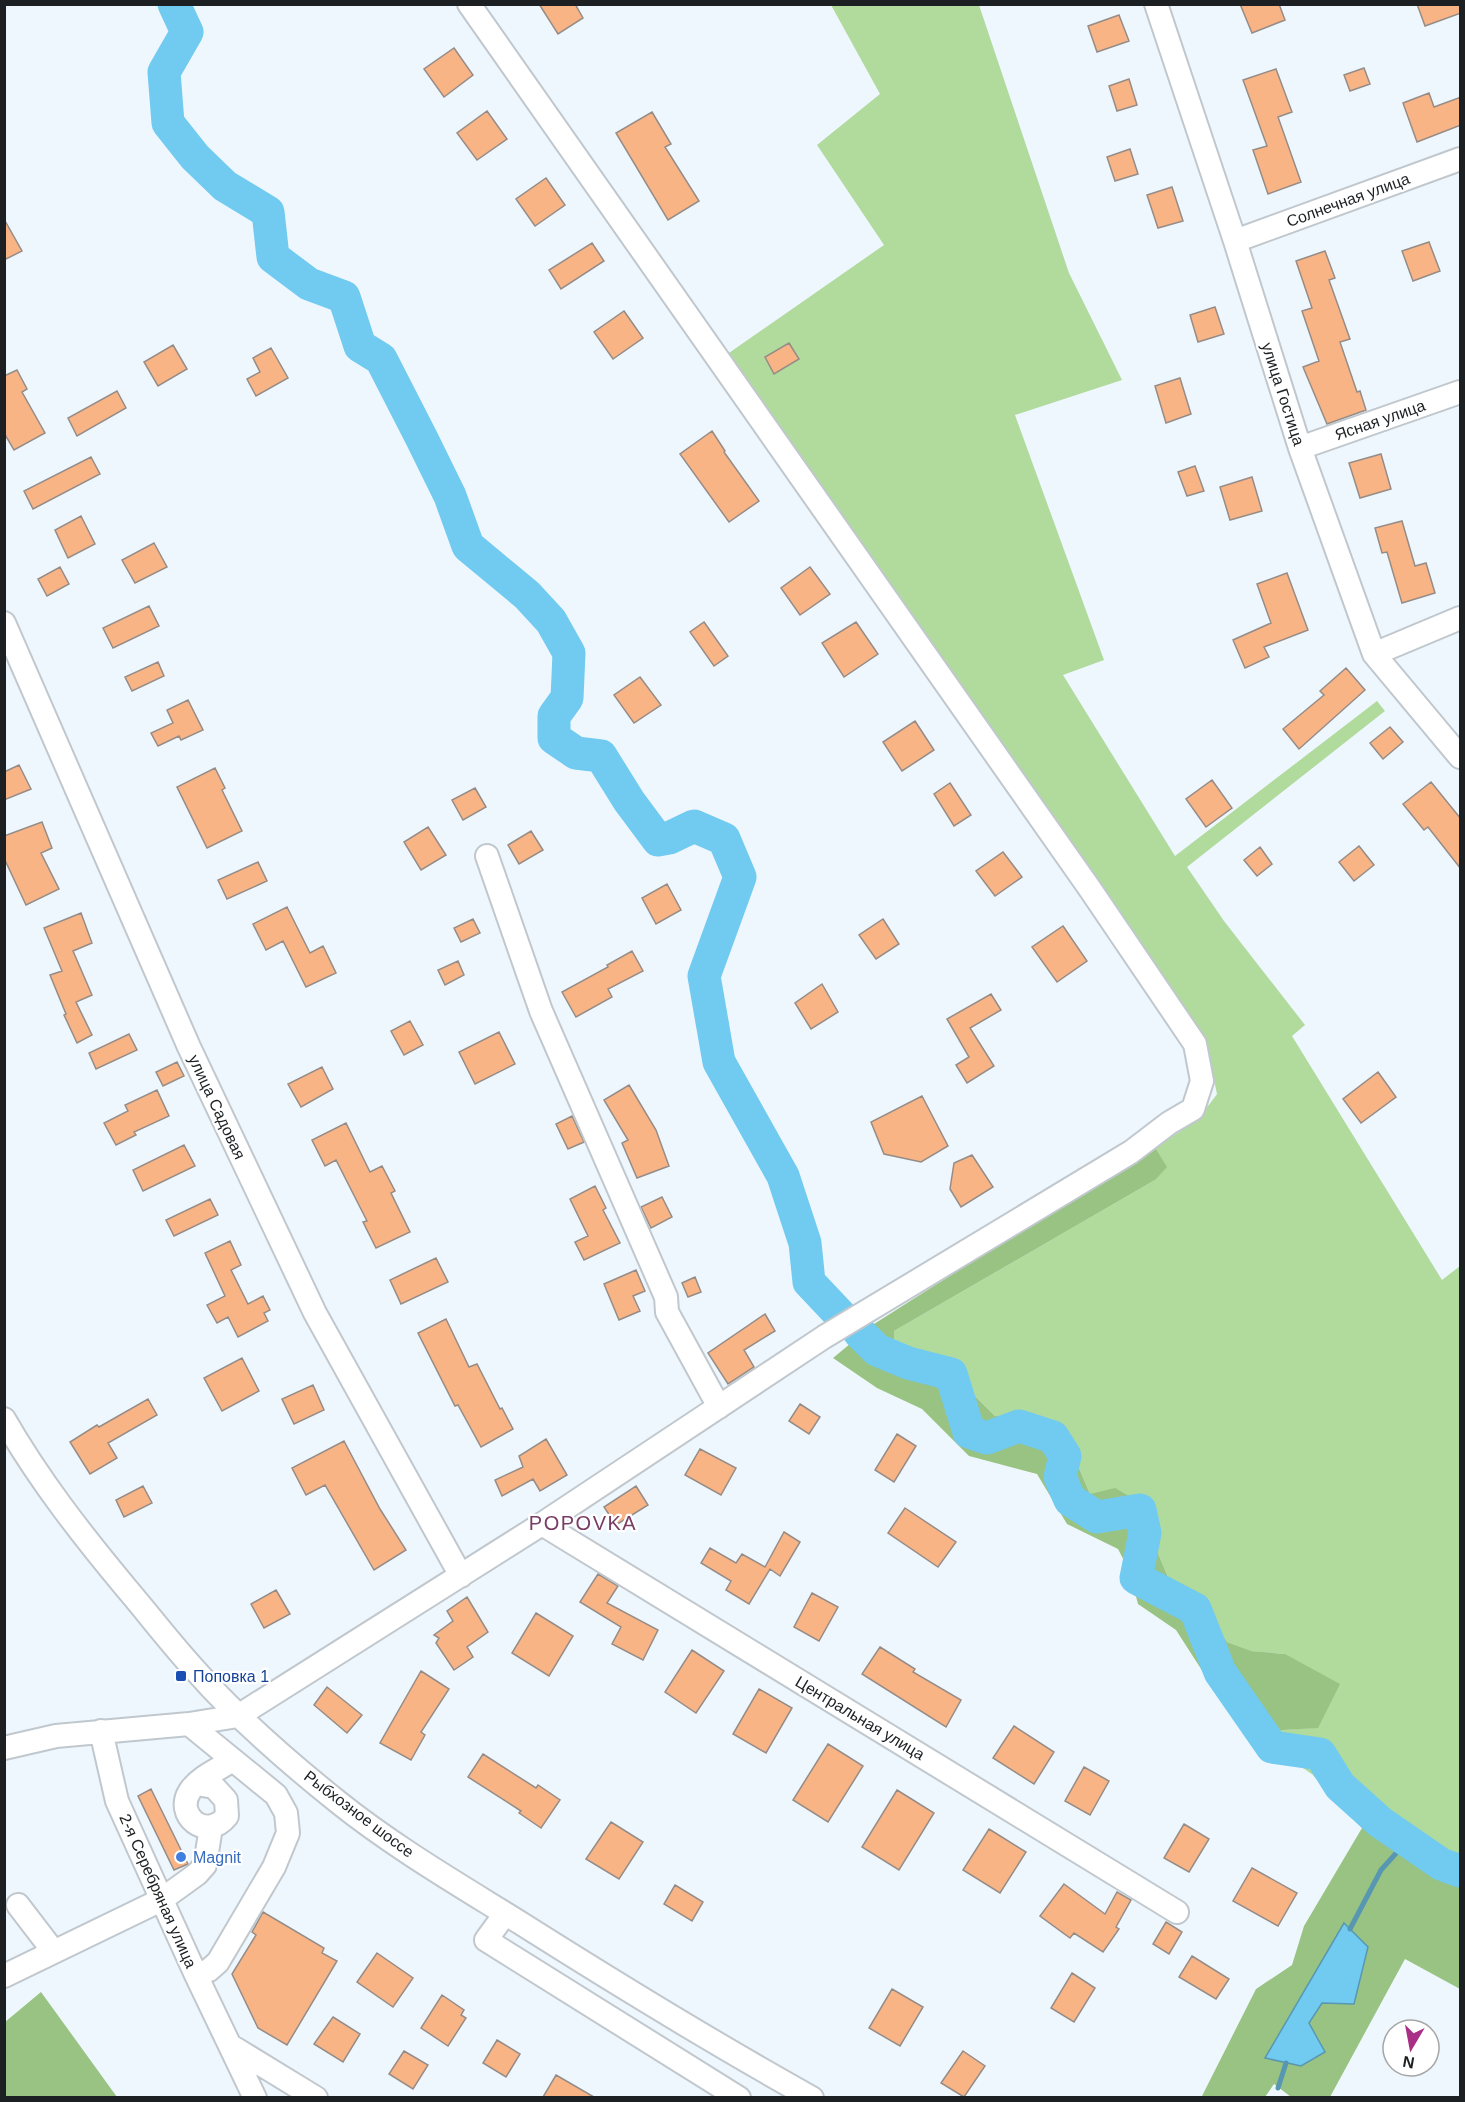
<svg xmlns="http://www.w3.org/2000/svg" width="1465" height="2102" font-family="Arial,sans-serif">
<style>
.green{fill:#b1da9d}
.forest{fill:#98c382;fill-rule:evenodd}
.water{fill:#71caf0;stroke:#5897b2;stroke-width:1.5}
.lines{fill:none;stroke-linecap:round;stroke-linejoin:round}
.stream{stroke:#5897b2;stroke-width:5}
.river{stroke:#71caf0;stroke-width:33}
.building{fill:#f9b486;stroke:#958c87;stroke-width:1.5}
.minor-casing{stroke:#c0c8ce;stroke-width:26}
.minor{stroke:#fff;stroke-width:22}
.transit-dot{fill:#1a4fb4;stroke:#fff;stroke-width:2}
.shop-dot{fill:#3f7fe0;stroke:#fff;stroke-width:2}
.labels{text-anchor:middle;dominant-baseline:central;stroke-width:4.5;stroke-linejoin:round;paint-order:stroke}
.street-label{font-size:16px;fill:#1d2022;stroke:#fff}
.transit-label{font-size:16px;fill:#164399;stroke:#fff;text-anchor:start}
.shop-label{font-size:16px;fill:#366cbe;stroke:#fff;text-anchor:start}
.quarter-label{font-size:20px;letter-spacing:1.5px;fill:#793c65;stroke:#fff}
</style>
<rect width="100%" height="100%" fill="#eff7fe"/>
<path class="green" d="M831,5H979L1069,273L1122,380L1015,415L1104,660L1063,675L1175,856L1377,701L1385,711L1187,867L1224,921L1305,1025L1292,1036L1442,1280L1460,1266V1856L1407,1827L1356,1781L1313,1775L1251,1732L1312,1728L1285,1654L1250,1651L1227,1642L1205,1606L1168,1577L1154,1544L1151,1509L1090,1494L1067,1440L1032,1418L995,1416L971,1392L958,1359L894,1343V1331L1155,1180L1154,1146C1185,1130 1196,1123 1217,1094L1209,1057L726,355L884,245L817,145L880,94Z"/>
<path class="forest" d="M1154,1146L1167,1167L1155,1180L894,1331V1343L958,1359L971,1392L995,1416L1032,1418L1067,1440L1090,1494L1115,1488L1151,1509L1154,1544L1168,1577L1205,1606L1227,1642L1251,1651L1285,1654L1340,1684L1318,1728L1251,1732L1230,1714L1176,1630L1138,1604L1129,1570L1118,1549L1067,1524L1037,1474L969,1456L922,1409L877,1388L833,1358L874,1324Z
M1313,1775L1356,1781L1407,1827L1460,1856V1989L1405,1959L1330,2097H1291L1274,2084L1265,2097L1201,2098L1256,1989L1292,1965L1304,1926L1362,1828ZM1344,1923L1354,2004L1322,2003L1309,2023L1325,2052L1265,2058Z
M41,1992L117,2097H5V2022Z"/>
<path class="water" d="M1344,1923L1368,1947L1354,2004L1322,2003L1309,2023L1325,2052L1301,2066L1265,2058Z"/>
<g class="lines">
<path class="stream" d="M1350,1929L1381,1870L1407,1841
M1278,2088L1286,2063"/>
<path class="river" d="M174,4L187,32L164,72L168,123L195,157L225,186L268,212L273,257L309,284L344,297L360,346L381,359L422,439L450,496L468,546L527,595L551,621L569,653L567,698L554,716V738L576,753L601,756L629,801L658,840L669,838L694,826L724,839L740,877L704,976L719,1062L783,1176L805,1243L809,1282L842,1317
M859,1332L877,1350L908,1363L951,1374L969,1432L987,1438L1019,1426L1053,1437L1065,1456L1060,1477L1070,1500L1097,1517L1140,1510L1145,1533L1136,1578L1195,1609L1220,1672L1272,1747L1320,1754L1340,1786L1380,1822L1441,1864L1460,1871"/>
</g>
<path class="building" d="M539,4H575L583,18L558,34Z
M1240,4H1279L1285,20L1252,33Z
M1417,4H1461V13L1425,26Z
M1119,15L1129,41L1097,52L1088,26Z
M454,48L473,75L444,97L424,69Z
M1364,68L1370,84L1350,91L1344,75Z
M1276,69L1292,112L1278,117L1301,182L1268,194L1253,150L1267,146L1243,80Z
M1129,79L1137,105L1117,111L1109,86Z
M1429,93L1434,107L1461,97V125L1417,142L1403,103Z
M487,111L507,139L477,160L457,133Z
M652,112L671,144L665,147L699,201L668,220L616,133Z
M1130,149L1138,174L1115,181L1107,157Z
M546,178L565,205L535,226L516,199Z
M1172,187L1183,221L1158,228L1147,195Z
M4,219L22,251L4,260Z
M1429,242L1440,271L1413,281L1402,251Z
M592,243L604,261L561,289L549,270Z
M1325,251L1335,278L1329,280L1350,339L1340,342L1357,392L1360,391L1366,410L1327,424L1303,367L1319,361L1302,311L1312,308L1296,261Z
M1215,307L1224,334L1198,342L1190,315Z
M624,311L643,338L613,359L594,332Z
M789,343L799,359L774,374L765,357Z
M173,345L187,369L158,386L144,362Z
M271,348L288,378L256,396L247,379L260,372L253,358Z
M17,370L27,389L22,392L45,433L14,450L4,433V376Z
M1180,378L1191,414L1166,423L1155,386Z
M117,391L126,408L77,436L68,418Z
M712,431L725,451L724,452L759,501L729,522L680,454Z
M1381,454L1391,489L1360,498L1349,463Z
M91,457L100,474L33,509L24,491Z
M1195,466L1204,491L1187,496L1178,472Z
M1252,477L1262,511L1230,520L1220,487Z
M81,516L95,544L68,558L55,530Z
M1402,521L1415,566L1426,563L1435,593L1402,603L1387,552L1382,553L1375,528Z
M154,543L167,567L135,583L122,560Z
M60,567L69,584L47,596L38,579Z
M810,567L830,594L800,615L781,588Z
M1287,573L1308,630L1264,647L1269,657L1245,668L1233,640L1271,623L1257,584Z
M149,606L159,626L113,648L103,628Z
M704,622L728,656L714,666L690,632Z
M856,622L878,654L844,677L822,643Z
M158,662L164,676L132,691L125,677Z
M1346,668L1365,690L1299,749L1283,729L1324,695L1320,691Z
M640,677L661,705L634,723L614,695Z
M188,700L203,730L181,740L179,736L158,746L151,733L173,723L167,710Z
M915,721L934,750L902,771L883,742Z
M1390,727L1403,742L1383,759L1370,743Z
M19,765L31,789L4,800V772Z
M215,768L225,788L222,790L242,831L207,848L177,787Z
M1212,780L1232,808L1206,827L1186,799Z
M1431,782L1461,819V869L1428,827L1424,830L1403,804Z
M950,783L971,815L954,826L934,794Z
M475,788L486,807L463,820L452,800Z
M42,822L52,848L41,853L59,889L26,905L4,858V836Z
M428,827L446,855L421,870L404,842Z
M531,831L543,850L519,864L508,845Z
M1359,846L1374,865L1354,881L1339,862Z
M1260,847L1272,864L1257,876L1244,860Z
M1003,852L1022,877L995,896L976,871Z
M258,862L267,881L227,899L218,880Z
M667,884L681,910L656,924L642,898Z
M287,907L310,953L323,946L336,973L306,987L283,941L266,950L253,924Z
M81,913L92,943L73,951L92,995L76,1002L92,1035L77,1043L64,1015L66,1014L50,975L62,971L44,928Z
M473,919L480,933L461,942L454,928Z
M883,919L899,944L876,959L859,935Z
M1063,926L1087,961L1057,982L1032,947Z
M632,951L643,971L608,989L612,997L576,1017L562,992L608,967L607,965Z
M458,961L464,975L445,985L438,970Z
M822,984L838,1012L811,1029L795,1003Z
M991,994L1001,1010L970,1028L994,1066L967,1083L956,1065L969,1057L947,1019Z
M410,1021L423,1045L404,1055L391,1031Z
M499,1032L515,1064L475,1084L459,1052Z
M129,1034L137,1050L96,1069L89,1053Z
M177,1062L184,1076L163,1086L156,1072Z
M322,1067L333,1089L301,1107L288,1084Z
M1378,1072L1396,1097L1361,1123L1343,1099Z
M629,1085L656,1130L669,1166L637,1178L622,1143L628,1140L604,1100Z
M157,1090L169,1116L134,1132L136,1135L116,1145L104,1123L128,1111L125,1105Z
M922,1096L948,1146L921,1162L884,1154L871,1122Z
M572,1116L584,1142L568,1149L556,1124Z
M346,1123L370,1172L382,1166L395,1191L391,1193L410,1232L376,1248L363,1222L367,1221L336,1160L325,1166L312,1140Z
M184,1145L195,1166L143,1191L133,1170Z
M972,1155L993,1187L961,1207L950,1189L954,1163Z
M595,1186L606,1208L603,1210L620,1243L584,1260L575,1242L588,1236L570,1199Z
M662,1197L672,1217L651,1228L641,1207Z
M210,1199L218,1215L174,1236L166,1220Z
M230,1241L241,1265L231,1270L248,1304L263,1296L270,1310L264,1313L268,1321L238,1337L228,1317L217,1323L207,1305L225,1296L205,1253Z
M436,1258L448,1282L401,1304L390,1280Z
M636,1270L645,1291L633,1296L640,1311L619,1320L604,1284Z
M695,1277L701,1292L688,1297L682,1283Z
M765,1314L775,1331L744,1350L754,1367L728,1384L708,1353Z
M446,1319L469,1367L477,1364L500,1409L502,1408L513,1429L481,1447L458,1405L455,1406L418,1333Z
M242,1358L259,1391L222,1411L204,1378Z
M313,1385L324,1410L294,1424L282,1399Z
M148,1399L157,1415L108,1443L117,1458L90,1474L70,1442L97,1425L99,1427Z
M800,1404L820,1417L809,1434L789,1421Z
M897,1434L916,1446L894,1482L875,1470Z
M546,1439L567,1475L540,1491L533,1479L502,1496L495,1480L523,1467L519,1456Z
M344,1441L380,1509L406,1550L374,1570L325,1485L306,1495L292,1468Z
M700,1449L736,1468L721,1495L685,1475Z
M143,1486L152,1503L124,1517L116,1500Z
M636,1486L648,1505L616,1525L604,1507Z
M905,1508L956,1542L938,1567L888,1533Z
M784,1532L800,1542L780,1576L770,1569L749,1604L726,1590L731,1581L701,1563L710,1548L736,1563L742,1554L765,1567Z
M598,1574L618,1586L607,1603L658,1630L643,1660L612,1644L621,1627L580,1602Z
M276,1590L290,1614L264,1628L251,1604Z
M812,1593L838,1607L819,1641L794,1627Z
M467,1597L488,1632L467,1647L473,1657L454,1670L436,1643L439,1638L434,1635L453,1621L447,1611Z
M536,1613L573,1636L549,1676L512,1653Z
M880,1647L915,1669L913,1672L961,1700L946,1727L862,1674Z
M692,1650L724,1671L696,1713L665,1692Z
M421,1671L449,1689L421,1732L425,1735L411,1760L380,1743Z
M327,1687L362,1715L347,1733L314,1705Z
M759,1689L792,1708L766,1753L733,1734Z
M1014,1726L1054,1752L1034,1784L993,1758Z
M828,1744L863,1766L828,1822L793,1800Z
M483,1754L536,1788L538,1785L560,1800L541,1828L519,1813L521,1811L468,1777Z
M1084,1767L1109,1781L1090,1815L1065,1801Z
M151,1789L188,1864L174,1870L138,1796Z
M897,1790L934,1813L899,1870L862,1847Z
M611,1822L643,1842L619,1879L586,1859Z
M1184,1824L1209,1839L1189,1872L1164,1858Z
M989,1829L1026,1852L1000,1893L963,1870Z
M1252,1868L1297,1893L1278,1926L1233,1901Z
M1064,1884L1105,1914L1117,1892L1131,1900L1116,1927L1119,1929L1103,1952L1074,1933L1070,1938L1040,1916Z
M675,1885L703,1902L692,1921L664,1904Z
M263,1912L324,1948L322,1953L337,1961L287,2045L258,2028L232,1974L256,1935L252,1932Z
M1166,1922L1182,1932L1169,1954L1153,1944Z
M377,1953L413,1978L393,2007L357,1982Z
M1192,1956L1229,1979L1216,1999L1179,1977Z
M1072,1973L1095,1988L1074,2022L1051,2008Z
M892,1989L923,2007L900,2046L869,2028Z
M442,1995L464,2010L461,2015L466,2018L448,2046L421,2028Z
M333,2017L360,2034L343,2062L314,2044Z
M497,2040L520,2054L506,2077L483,2063Z
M404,2051L428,2065L413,2089L389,2074Z
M963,2051L985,2066L964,2097L941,2083Z
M556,2075L594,2097H543Z"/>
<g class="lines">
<defs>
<path id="minor" d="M1156,4L1235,241L1300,448L1374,654L1460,757
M1235,241L1460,159
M1300,448L1460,392
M4,623L189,1047L315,1313L461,1576
M1374,654L1460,618
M487,856L541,1011L666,1297L667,1312L719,1407
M4,1419C39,1480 82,1535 127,1589C150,1616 172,1645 196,1671C238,1719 288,1762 338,1802C394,1847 461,1886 522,1924C617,1984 713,2043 812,2098
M542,1524L1177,1912
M189,1724L276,1795L286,1813L288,1833L274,1867L218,1962L209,1970L196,1975
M101,1731L117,1801L196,1975L255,2098
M4,1748L56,1736L189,1724L238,1716L542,1524L824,1337L1131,1152L1169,1123L1193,1109L1202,1081L1195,1044L1090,889L469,4
M196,1784L214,1787L226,1800L227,1816C206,1842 174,1815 190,1791C199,1777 219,1769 233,1760
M18,1905L54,1952
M505,1914L486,1940L739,2098
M4,1976L161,1900L197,1874L205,1865L211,1827
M231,2046L316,2098"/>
</defs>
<use href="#minor" class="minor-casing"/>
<use href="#minor" class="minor"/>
</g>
<rect class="transit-dot" x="175" y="1670" width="12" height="12" rx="3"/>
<circle class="shop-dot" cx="181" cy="1857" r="6"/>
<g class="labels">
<g class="street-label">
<text transform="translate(1348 200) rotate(-20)">Солнечная улица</text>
<text transform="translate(1283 394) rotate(72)">улица Гостица</text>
<text transform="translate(1380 420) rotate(-19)">Ясная улица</text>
<text transform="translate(217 1107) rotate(65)">улица Садовая</text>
<text transform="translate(860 1718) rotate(31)">Центральная улица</text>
<text transform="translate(359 1814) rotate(37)">Рыбхозное шоссе</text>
<text transform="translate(158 1891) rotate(66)">2-я Серебряная улица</text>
</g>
<g class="transit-label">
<text x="193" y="1676">Поповка 1</text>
</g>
<g class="shop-label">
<text x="193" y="1857">Magnit</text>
</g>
<g class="quarter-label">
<text x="583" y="1523">POPOVKA</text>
</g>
</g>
<rect width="1465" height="2102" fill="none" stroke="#1d2022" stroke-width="12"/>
<g transform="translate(1411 2048) rotate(190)"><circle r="28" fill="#ffffff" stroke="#a5a6a7" stroke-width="1.5"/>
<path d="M0-4.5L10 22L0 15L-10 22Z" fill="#a82f85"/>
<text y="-9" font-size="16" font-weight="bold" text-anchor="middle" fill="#1d2022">N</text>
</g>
</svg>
